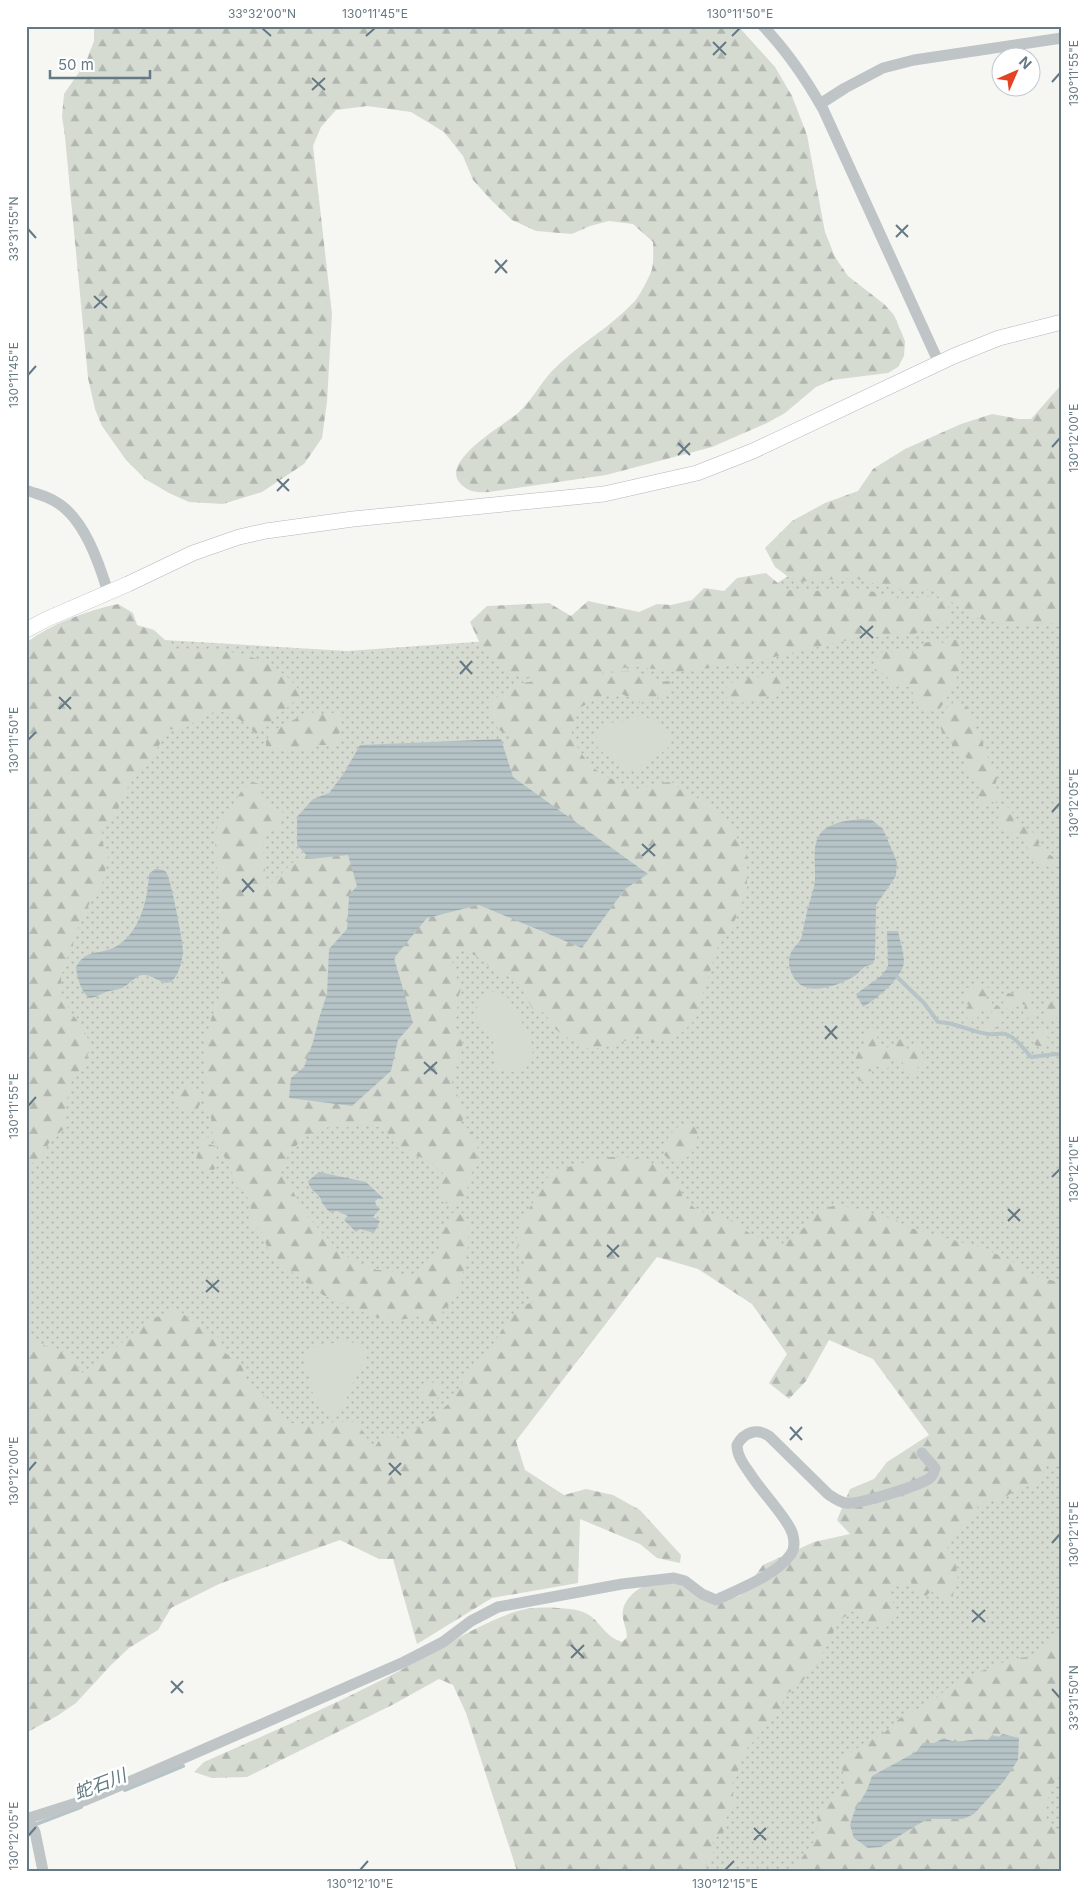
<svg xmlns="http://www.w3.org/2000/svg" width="1088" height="1897" font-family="Inter,'Noto Sans JP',sans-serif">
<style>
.grass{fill:url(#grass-dots)}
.forest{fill:url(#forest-firs);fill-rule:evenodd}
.pitch{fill:#d6dbd2}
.water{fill:url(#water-rules)}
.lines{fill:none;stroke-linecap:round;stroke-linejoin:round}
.stream{stroke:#b6c4c7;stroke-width:4}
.secondary-casing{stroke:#b2b8bc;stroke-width:16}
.street{stroke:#bfc4c7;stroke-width:11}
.secondary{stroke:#fff;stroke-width:15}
.ticks{fill:none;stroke:#657984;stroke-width:2}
.labels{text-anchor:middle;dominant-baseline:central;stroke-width:5;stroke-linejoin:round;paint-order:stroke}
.water-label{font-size:18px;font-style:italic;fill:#617b81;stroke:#fff}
.neatline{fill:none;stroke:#657984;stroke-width:2}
.ticks-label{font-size:12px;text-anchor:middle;fill:#657984}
</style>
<defs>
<pattern id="grass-dots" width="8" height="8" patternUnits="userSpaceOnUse" patternTransform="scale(1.25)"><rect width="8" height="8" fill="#d6dbd2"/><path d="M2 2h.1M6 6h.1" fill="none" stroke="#b1b6b0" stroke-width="1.8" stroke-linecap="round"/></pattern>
<pattern id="forest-firs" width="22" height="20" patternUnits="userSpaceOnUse" patternTransform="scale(1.25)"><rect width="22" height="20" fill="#d6dbd2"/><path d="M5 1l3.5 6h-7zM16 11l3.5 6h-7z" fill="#b1b6b0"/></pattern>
<pattern id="water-rules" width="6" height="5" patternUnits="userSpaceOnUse" patternTransform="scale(1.25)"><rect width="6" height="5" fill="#b6c4c7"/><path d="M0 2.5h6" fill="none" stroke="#98a4a7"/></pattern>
</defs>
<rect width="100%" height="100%" fill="#f6f6f3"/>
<path class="grass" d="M1062,469V1871H576L971,1452L888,1321L629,1213L441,1499L26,1512V757L115,637L347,651L713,625L923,488Z"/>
<path class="forest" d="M94,26H738L775,67L792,96L807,135L825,232L835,257L848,276L884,304L894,315L905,341L904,356L898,367L888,373L832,380L816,387L785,413L767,423L712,447L606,475L489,492C477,493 467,492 459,482C442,459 506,424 519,412C532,400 540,384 552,371C577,345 610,328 634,302C639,297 650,276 652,269C654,261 653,250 653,242L633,224L609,221L590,226L572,234L536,231L512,220L492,201L473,180L463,156L444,132L411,112L367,106L336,110L321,127L313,146L332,314L327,402L322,438L304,464L262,492L223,504L189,502L169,493L145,479L126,460L102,426L95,409L88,378L65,137L62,116L64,94L86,62L94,41Z
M1062,384V623L1008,625L972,617L934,589L904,591L853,578L795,582L775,567L765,548L792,521L825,503L858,491L873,469L905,449L961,424L992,414L1019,419H1031Z
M766,573L786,590L823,591L848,586L903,599L935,596L948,606L950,621L911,635L857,638L748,663L677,672L632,666L598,674L635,670L639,675H650L656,682L670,681L674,689L663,696L640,703L620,693L599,698L577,709L571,736C591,773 602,776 640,790L656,783L672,782L686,794L703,800L723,814L747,855V887L740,909L732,926L718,947L694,1021L678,1036L657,1043L645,1041L639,1035L634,1038L603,1048H587L564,1036L553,1027L545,1013L533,1010L522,989L511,973L501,975L476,956L461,948L452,957L454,973L462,986L459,995L455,1027L463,1042L452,1082L465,1114L461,1124C483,1136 479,1152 472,1173C469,1180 468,1188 465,1196L457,1199L452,1205L443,1202L438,1189L443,1173L426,1159L399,1150C384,1123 377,1124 349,1127C343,1128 336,1126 330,1127C306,1130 290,1150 280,1170L308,1217L342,1254L358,1263L377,1270H389L404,1276L413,1275L429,1258L441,1253L442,1226L450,1222L452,1213H462C463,1213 467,1218 467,1219C473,1233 462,1292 451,1303C449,1306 445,1308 442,1310L443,1315L438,1325L420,1316L399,1320L374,1317L323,1295L271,1257L261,1231L249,1223L251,1208L246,1193L237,1187L229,1164L213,1140L211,1118L204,1105L207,1073L203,1058L207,1034L212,1016L220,999L225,977L221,965L220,930L221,919L215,839L218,823L229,812L240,793L252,782L262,784L259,793L266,802L284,813L279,829L270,830L263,844L266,888L304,852L345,849L355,860L378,978L504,783L497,748L512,737L499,730L490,716L491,702L515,684L543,680L514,675L484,652L470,622L487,606L549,603L571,616L588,601L639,612L657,604L671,605L692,600L704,588L724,591L737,578Z
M118,604L133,613L137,625L154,630L175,649C220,647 277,653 302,695L256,734C237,716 224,703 198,719C193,722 189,727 184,728C180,730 173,729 168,729L156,751L142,765L122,797L116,817L104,823L101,839L108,858L101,890L91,900L73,938V949L65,961L61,979L62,994L69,1009L85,1032L91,1046L84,1065L72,1080L63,1116L68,1126L51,1139L42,1156L29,1166L26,1179V643C52,623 86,611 118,604Z
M949,636L953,640L961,639C965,665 954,689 939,710H919L915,696L909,687L893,686L885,674L875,671L876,658L885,650L895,652L904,647L914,654L924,643L932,641L943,643Z
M769,673C778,673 781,675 785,684L777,694H771L760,701L751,698L738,705L727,699V684L739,680L744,681L751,676L761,678Z
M956,701L968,707L969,711L977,723L975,729L977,734L980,732C983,737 982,739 983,744C984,753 989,753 988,763L994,767C997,777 998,776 995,786L1000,796L998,803L991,802L982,804L977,796L980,789L978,780L970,777L966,768L971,760L952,751V743L954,739L943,735L939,723C943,719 945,713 947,707L952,706L953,702Z
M309,712L321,714L342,712V728L339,734L342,741L339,745H316L308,751H294L281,747L266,754V741L272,731Z
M1006,806L1012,810L1014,822C1021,821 1025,825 1028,831L1038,834L1040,842L1038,845L1046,848L1047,854L1052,856L1056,862L1054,869L1034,861L1023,839L1014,836L1010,831L1004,832L998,828L997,822L1001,808Z
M976,984H984L989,989V995L985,998L992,1002V1006L987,1012L981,1011L976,1020L968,1019L964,1012L969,1005L964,1003L962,997L966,988H972Z
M1023,989L1027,992L1030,997L1028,1004L1032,1005L1037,1010L1035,1015L1027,1018L1023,1014L1025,1005L1018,1003L1015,1008L1009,1010L1003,1005V998L1008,993L1015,994L1016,990Z
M1051,1002L1056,1003L1060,1008H1062V1028L1058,1025L1057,1017L1055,1016L1052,1020L1047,1023L1044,1018L1046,1006Z
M997,1005L1002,1009L1000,1012L1004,1015V1020L992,1032L986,1030V1025C992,1019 990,1011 997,1005Z
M1039,1027C1047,1031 1047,1035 1049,1043L1044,1048L1035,1045L1030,1037Z
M873,1030C878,1036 879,1039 875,1045H880L884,1048L895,1046V1041L899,1037H904L907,1042L906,1051L908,1052L912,1048L922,1045V1054L926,1060L923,1064L917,1063L918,1068L914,1074H907L903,1069V1062L899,1064L893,1059L890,1061L889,1067L885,1069L878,1066L876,1061L869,1067L872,1072L869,1078L865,1082L859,1081L856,1075L861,1067L855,1060L861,1046L865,1045L864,1038L867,1032Z
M175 1099a13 13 0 1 1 26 0a13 13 0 1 1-26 0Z
M685,1123L694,1126L698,1131C695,1151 693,1158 673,1162L664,1155C663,1141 672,1129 685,1123Z
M205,1135L209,1138L208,1144L216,1146L218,1152L213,1157L216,1159L218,1166L213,1170L202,1169L196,1160L200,1144V1138Z
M611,1157L636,1158L661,1166L678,1183L683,1198L698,1211L731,1220L752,1235L782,1244C798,1234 809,1225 818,1209L839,1205L876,1214L896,1220L910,1228L986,1249L1019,1265L1031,1275L1062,1283V1467L1054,1465H1042L1044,1474L1035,1484L1025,1485L1005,1497L977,1506L979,1513C965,1527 947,1532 947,1555L958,1560L956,1568L958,1578L953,1586V1598L944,1601L931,1591L926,1596L913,1591L911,1581L889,1589L894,1606V1619L881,1628L868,1625L852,1611L838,1622L818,1664L796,1688L783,1696L782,1713L764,1724L760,1735L747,1748L732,1785L734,1805L727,1813L725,1830L713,1840V1857L702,1871H517L466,1713L453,1685L439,1679L394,1704L247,1777L212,1778L194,1772L204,1762C270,1733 336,1704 399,1671C437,1651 474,1626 514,1612C531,1606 552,1607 570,1609C601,1612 598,1634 622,1642L627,1637C627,1628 621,1619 623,1610C627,1590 654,1578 673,1582C682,1584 702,1598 710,1603L740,1596L763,1565L814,1542L850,1534L837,1520L850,1489L874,1479L887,1462L929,1435L873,1359L829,1340L806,1381L789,1399L769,1383L787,1354L752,1304L698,1269L657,1257L516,1441L525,1470L564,1495L586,1489L613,1495L640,1510L681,1555L680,1563L657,1558L640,1544L580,1519L578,1583L492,1598L417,1644L393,1559H379L340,1540L219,1584L171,1608L158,1630L129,1648L111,1665L76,1703L57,1716L26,1733V1339L69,1354L82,1373L103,1360L148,1319L161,1316L170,1310L181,1312L205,1331L220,1338L226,1354C241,1358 245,1370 246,1384L250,1388L261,1392L278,1411L291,1423L319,1426L334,1422H355L366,1435L368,1445L375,1447L383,1434L392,1435L400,1439C419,1426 440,1414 455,1397C461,1389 462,1380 467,1373C473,1365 482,1359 488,1351C502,1334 510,1307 533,1302L519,1287L517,1269L527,1265L518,1251L517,1233L524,1216L543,1188L550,1172C571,1167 590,1160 611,1157Z
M429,1380L441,1388V1392L437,1399L428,1401L421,1395L423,1385Z
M1062,1630V1773L1050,1788L1045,1816L1056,1831L1062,1833V1871H792L815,1840L818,1815L846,1782L840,1762L854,1750L884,1733L900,1718L934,1700L956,1681L1012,1659L1034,1656ZM1003,1734L1019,1738L1004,1781L974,1814L963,1819H927L881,1847L861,1798L867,1790L872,1776L916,1752L923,1743H934L944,1738C946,1739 949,1741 951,1742C958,1744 997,1738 1003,1734Z"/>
<path class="pitch" d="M639,716C651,717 668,728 673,739C668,750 663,752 654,758C637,771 636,777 618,762C612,757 604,754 598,749C596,739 596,732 603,723L622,722Z
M490,991L506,996C512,1002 514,1010 519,1017C529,1035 544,1059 519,1073L497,1069C491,1060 496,1051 493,1042C491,1034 482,1032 478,1024C474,1013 478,994 490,991Z
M343,1341C356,1341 372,1350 365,1365C362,1371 357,1375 354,1381C347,1395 346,1408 330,1416L322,1410L312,1399C316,1375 298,1369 307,1349Z"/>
<path class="water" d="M501,739L513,777L648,874L625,889L582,948L479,905L427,918L394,958L413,1023L398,1040L391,1071L352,1106L289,1098L291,1078L304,1067L313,1042L319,1018L327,994L329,949L347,929L349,895L357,886L348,855L310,859L297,845V817L313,799L329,793L344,773L360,745Z
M862,819L872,820L883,829L897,862L896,876L876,905L875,959L871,965C864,965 861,971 856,975C844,983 819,993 805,987C794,983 786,967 790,955C792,948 800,943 802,936C804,931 803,925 805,921C807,909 811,898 814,887C818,870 808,841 825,829C834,822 850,820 862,819Z
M155,869C159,869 163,869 166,872C170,875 183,941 183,950C183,959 179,975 172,981C162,989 151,969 137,977C132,980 129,984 124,987C119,990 112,990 106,992C100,994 96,998 89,998C81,992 77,977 76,967C86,949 97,955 113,948C139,936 148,900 149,874Z
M887,931H898C900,941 904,952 904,962C903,978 875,1000 863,1007L856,994L881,976L888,967Z
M319,1172L366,1182L384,1199H378L375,1201L376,1205L380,1209L373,1217L380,1221L374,1233L360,1229L356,1232L344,1220L348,1216L337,1211L330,1212C323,1207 323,1201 318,1195C313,1190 310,1189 308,1181Z
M1003,1734L1019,1738L1018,1760L1004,1781L974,1814L963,1819H927L881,1847L868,1848L854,1838L850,1825L854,1812L867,1790L872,1776L916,1752L923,1743H934L944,1738C959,1746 972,1737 988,1740L992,1735L998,1737Z"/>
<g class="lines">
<path class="stream" d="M897,977L924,1003L938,1022C955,1022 971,1032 988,1034C994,1035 1002,1032 1008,1035C1017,1039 1024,1049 1031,1057L1056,1054L1062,1055
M125,1790L183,1766
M34,1825L81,1807"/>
<defs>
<path id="secondary" d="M26,630L47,619L128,584L193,553L239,537L266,531L353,519L604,494L697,473L753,451L954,356L999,338L1062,322"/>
</defs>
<use href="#secondary" class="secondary-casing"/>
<path class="street" d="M763,26C787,51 806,79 823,109L939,363
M820,104L845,88L883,68L914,60L1062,38
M26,490C36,494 47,496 56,502C84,518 99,563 108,592
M26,1819L86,1800L131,1781L404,1662L443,1642L471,1621L498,1607L622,1584L674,1578L685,1581L702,1594L716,1600C739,1589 777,1575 791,1554C796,1547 794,1535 790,1528C781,1511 762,1492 751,1475C745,1466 737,1457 737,1445C744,1432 757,1428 769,1436L828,1494C834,1498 839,1502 846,1503C858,1505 919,1486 930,1478C933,1476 934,1472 935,1468L922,1453
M28,1819L35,1832L43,1871"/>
<use href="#secondary" class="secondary"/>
</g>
<path class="ticks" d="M262,28L271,36M366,36L375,28M732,36L740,28M713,42L726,55M713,55L726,42M312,78L325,90M1052,82L1060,73M312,90L325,78M896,225L908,237M28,229L36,238M896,237L908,225M495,260L507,273M495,273L507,260M94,296L107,308M94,308L107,296M28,375L36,366M678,443L690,455M1052,447L1060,438M678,455L690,443M277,479L289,491M277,491L289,479M860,626L873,638M860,638L873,626M460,661L472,674M460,674L472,661M59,697L71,709M59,709L71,697M28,740L36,732M1052,812L1060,803M642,844L655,856M642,856L655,844M242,879L254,892M242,892L254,879M825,1026L837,1039M825,1039L837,1026M424,1062L437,1074M424,1074L437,1062M28,1106L36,1097M1052,1177L1060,1169M1008,1209L1020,1221M1008,1221L1020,1209M607,1245L619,1257M607,1257L619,1245M206,1280L219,1292M206,1292L219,1280M790,1427L802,1440M790,1440L802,1427M389,1463L401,1475M28,1471L36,1462M389,1475L401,1463M1052,1543L1060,1534M972,1610L985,1622M972,1622L985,1610M571,1645L584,1658M571,1658L584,1645M171,1681L183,1693M1052,1689L1060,1698M171,1693L183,1681M754,1828L766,1840M28,1836L36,1827M754,1840L766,1828M360,1870L368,1861M725,1870L734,1861"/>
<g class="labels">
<g class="water-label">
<text transform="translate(100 1784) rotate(-21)">蛇石川</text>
</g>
</g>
<rect width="1088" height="1897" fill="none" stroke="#ffffff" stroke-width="55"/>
<g transform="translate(1016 72) rotate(45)"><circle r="24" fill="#ffffff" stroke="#c1c9ce"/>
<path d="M0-4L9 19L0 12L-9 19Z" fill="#e44225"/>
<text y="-8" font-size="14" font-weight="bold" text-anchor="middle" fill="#657984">N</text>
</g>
<path d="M50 70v8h100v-8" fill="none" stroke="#657984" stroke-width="2.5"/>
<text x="58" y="70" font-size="15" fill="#657984" stroke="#ffffff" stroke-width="4" paint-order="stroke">50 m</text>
<rect x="28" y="28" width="1032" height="1842" class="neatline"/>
<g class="ticks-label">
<text x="262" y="18">33°32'00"N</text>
<text x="375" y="18">130°11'45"E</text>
<text x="740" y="18">130°11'50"E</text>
<text transform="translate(1074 73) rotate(-90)" y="4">130°11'55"E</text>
<text transform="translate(14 229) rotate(-90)" y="4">33°31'55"N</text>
<text transform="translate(14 375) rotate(-90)" y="4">130°11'45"E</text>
<text transform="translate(1074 438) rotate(-90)" y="4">130°12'00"E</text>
<text transform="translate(14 740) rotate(-90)" y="4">130°11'50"E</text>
<text transform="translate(1074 803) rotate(-90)" y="4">130°12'05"E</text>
<text transform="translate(14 1106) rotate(-90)" y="4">130°11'55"E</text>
<text transform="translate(1074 1169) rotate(-90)" y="4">130°12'10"E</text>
<text transform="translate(14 1471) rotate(-90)" y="4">130°12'00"E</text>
<text transform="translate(1074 1534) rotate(-90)" y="4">130°12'15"E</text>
<text transform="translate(1074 1698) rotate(-90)" y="4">33°31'50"N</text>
<text transform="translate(14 1836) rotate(-90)" y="4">130°12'05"E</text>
<text x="360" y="1888">130°12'10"E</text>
<text x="725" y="1888">130°12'15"E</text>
</g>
</svg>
